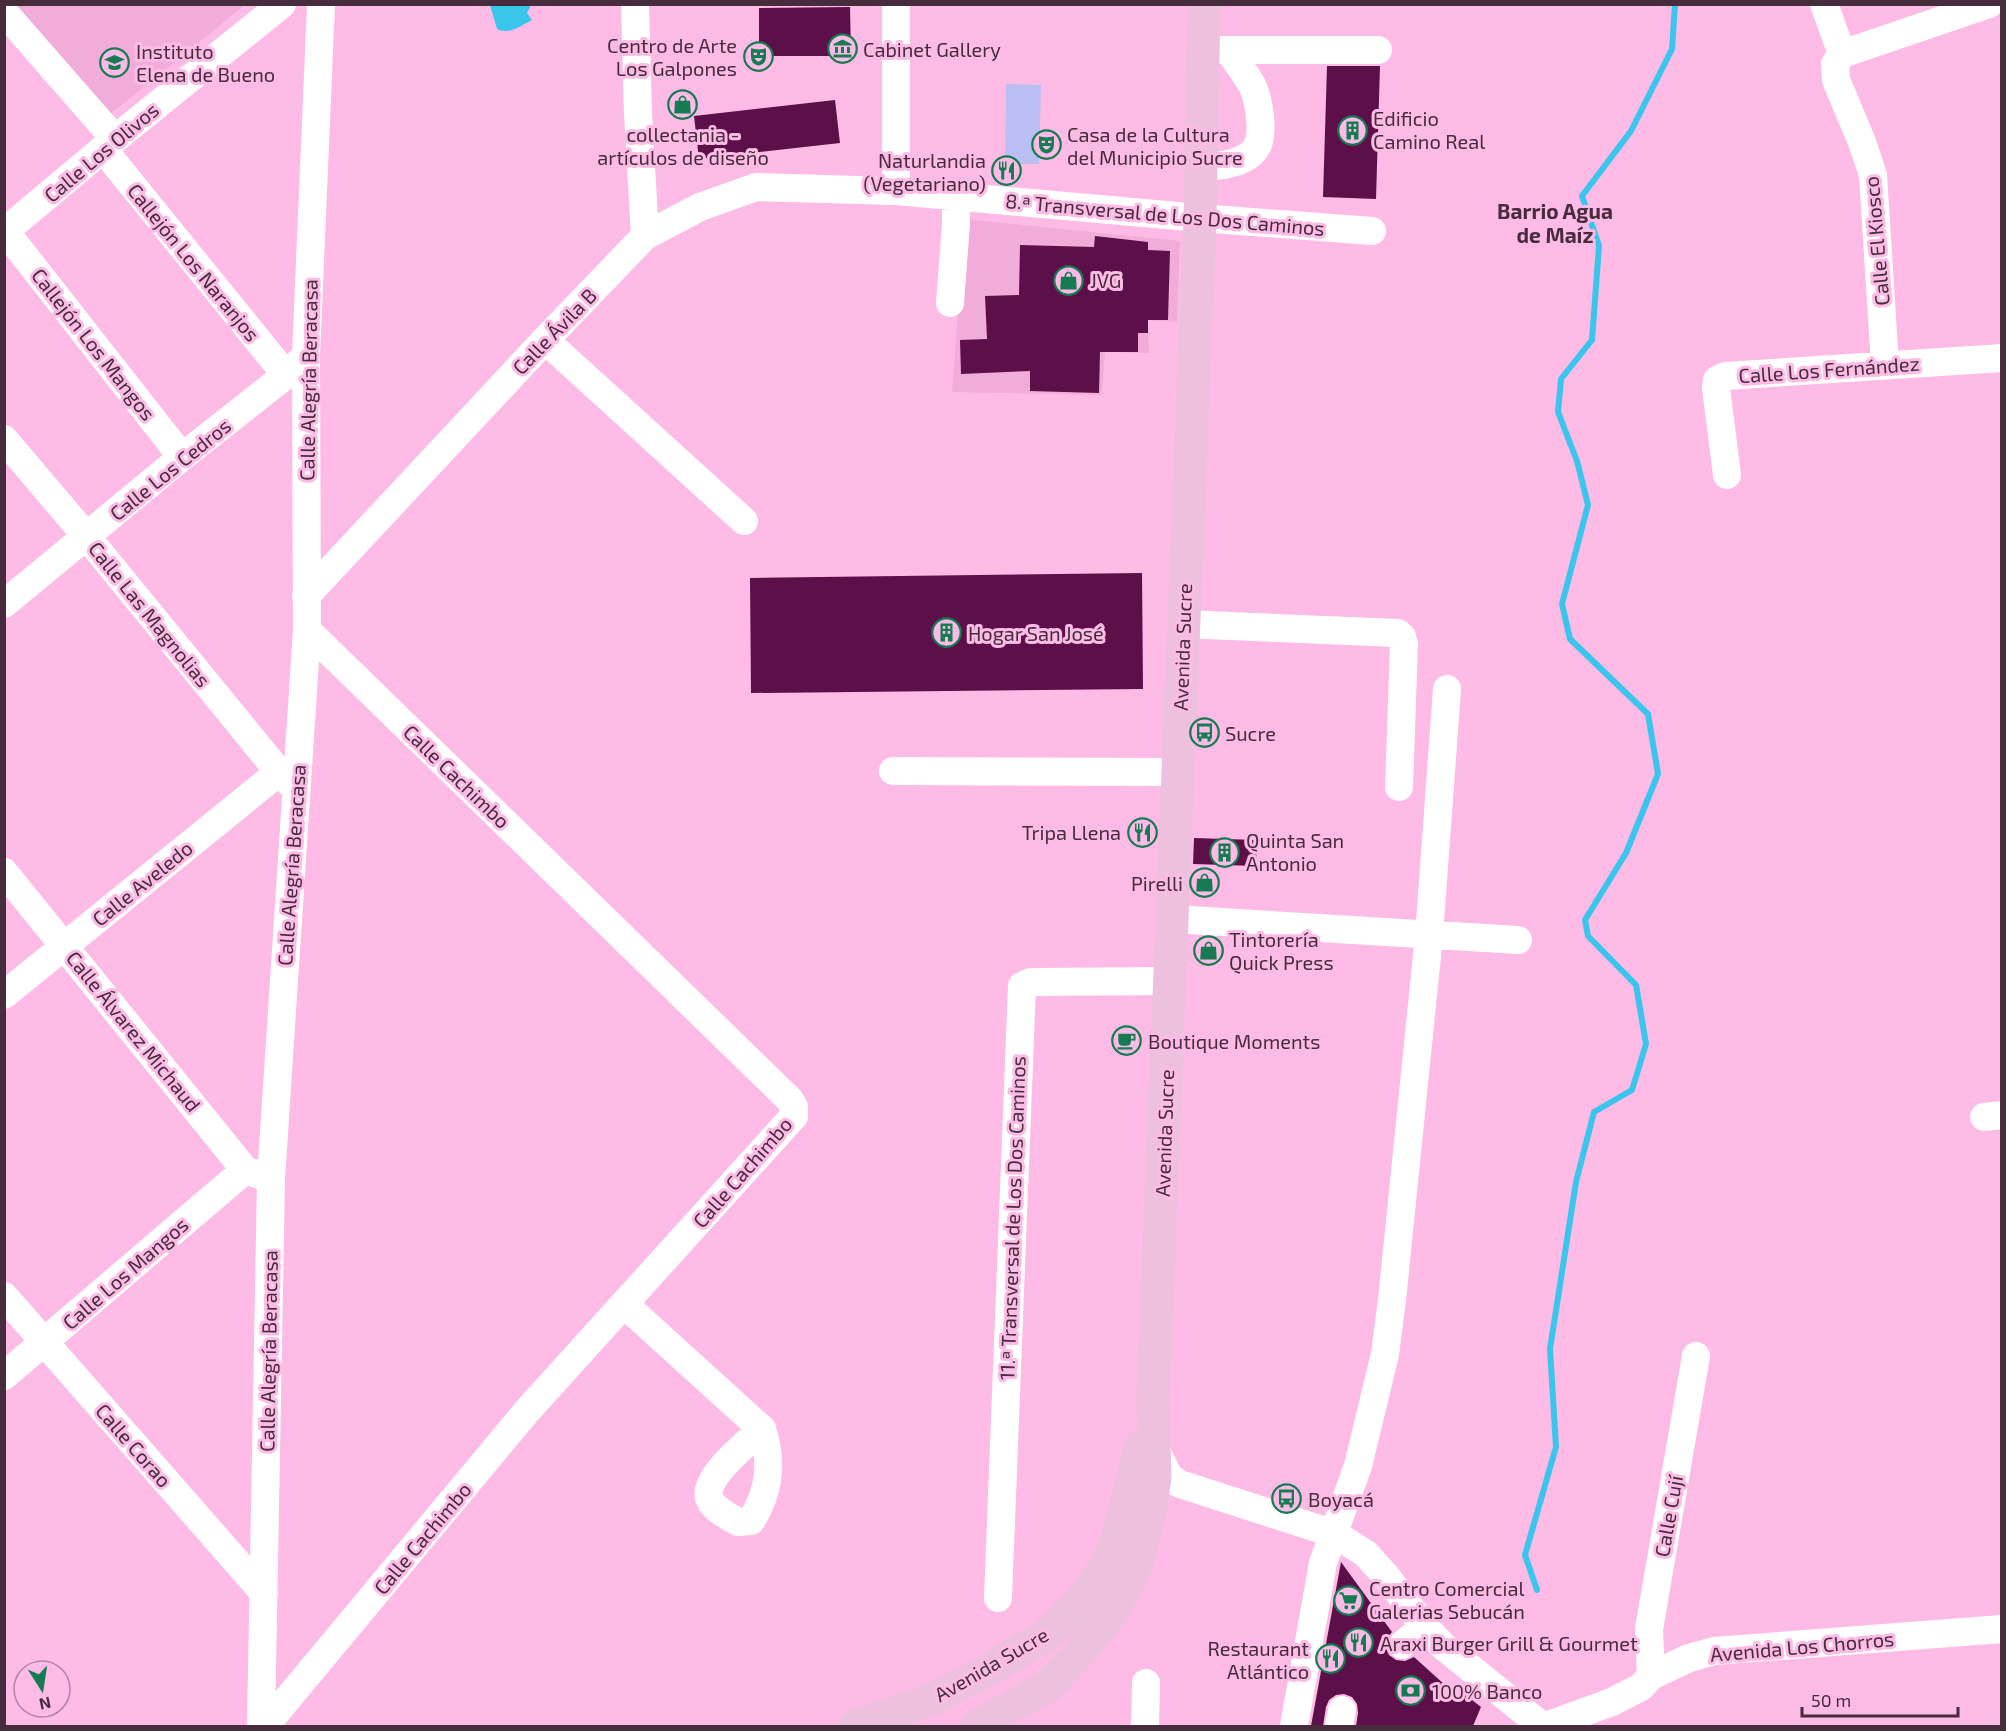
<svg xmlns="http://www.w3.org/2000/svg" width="2006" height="1731" font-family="'Exo 2',sans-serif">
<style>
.built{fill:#f2acd9}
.green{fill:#babff3}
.water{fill:#3ac5ec}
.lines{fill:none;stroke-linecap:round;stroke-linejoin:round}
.stream{stroke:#3ac5ec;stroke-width:6}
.building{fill:#5c0f48}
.minor{stroke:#fff;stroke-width:28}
.major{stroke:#edc1dd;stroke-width:33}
.labels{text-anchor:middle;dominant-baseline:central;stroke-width:6;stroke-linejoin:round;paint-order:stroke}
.poi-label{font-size:20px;fill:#462c3d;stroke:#fdbbe5;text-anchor:start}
.street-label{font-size:20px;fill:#462c3d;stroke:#fdbbe5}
.neighbourhood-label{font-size:21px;font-weight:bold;fill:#462c3d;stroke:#fdbbe5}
</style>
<rect width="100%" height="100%" fill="#fdbbe5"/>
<path class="built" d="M7,5H245L103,120Z
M965,219L1180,241L1177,322L1148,320L1149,353L1105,352L1102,395L952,392Z"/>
<path class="green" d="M1006,84L1041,85L1039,164H1005Z"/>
<path class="water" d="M490,5H531L527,13L532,20C520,26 510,35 497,29Z"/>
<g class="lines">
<path class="stream" d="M1537,1590L1525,1555L1556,1447L1550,1349L1576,1182L1594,1112L1632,1090L1646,1044L1636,985L1588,936L1585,920L1626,853L1658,774L1648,714L1570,639L1562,604L1588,505L1577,461L1558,412L1561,379L1592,340L1599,246L1582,196L1631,131L1672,49L1675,4"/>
</g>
<path class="building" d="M850,7L851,56H759V8Z
M1327,66H1380L1376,199L1323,197Z
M835,100L840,143L699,159L694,116Z
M1095,236L1148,242V250L1170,251L1168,320H1148V333H1138V352H1100L1099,393L1030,391V371L961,374L960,340L987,339L985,296L1019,295L1020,245L1094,247Z
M1142,573L1143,689L751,693L750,578Z
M1194,838L1257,840L1256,866L1193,864Z
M1341,1562L1392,1632L1386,1640V1648L1389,1655L1396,1660L1405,1661L1414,1657L1445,1685L1462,1692L1481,1707L1473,1726H1356L1358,1713L1357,1704L1352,1697L1344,1694L1336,1695L1329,1700L1326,1707L1323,1726H1311Z"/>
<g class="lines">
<path class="minor" d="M635,4L638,114L645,236
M896,4V191
M1824,4L1842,54
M4,12L115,139
M1203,50H1378
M1842,54L1835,64L1836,80L1862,142L1873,175L1885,365
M1842,54L1989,4
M103,149L286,375
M1201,168C1218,166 1246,164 1256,148C1265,135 1259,99 1252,85C1245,73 1236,62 1229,50
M5,231L182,457
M4,232L115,139L282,4
M950,303L956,224V196
M545,340L744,521
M4,439L87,537L279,772L296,789
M1727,475L1716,388L1717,380L1725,376L2002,358
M306,596L545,340L645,236L700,207L756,187L896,191L1200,218L1372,231
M4,604L182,457L286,375L306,356
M1183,624L1398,633L1402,637L1404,644L1399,787
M893,771L1177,772
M4,872L245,1170L271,1179
M1173,919L1518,940
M4,995L279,772
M1984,1117L2002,1115
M4,1296L264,1593
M624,1304L762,1429C773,1462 770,1491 751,1521L738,1522C729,1517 717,1511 711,1502C697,1481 748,1443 762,1429
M4,1376L245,1170
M1156,1450L1169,1477L1180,1484L1335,1534L1366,1554L1386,1576L1424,1626L1443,1646L1542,1726
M998,1598L1022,986L1030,982L1170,981
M1402,1645L1424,1626
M1651,1676L1649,1629L1696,1356
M261,1726L271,1179L307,630L306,356L321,4
M265,1726L527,1411L794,1116V1107L790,1100L307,630
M1145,1726L1146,1683
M1294,1726L1323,1563L1358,1466L1385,1354L1392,1300L1429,936L1447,689
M1339,1726L1342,1710
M1546,1726L1612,1702L1641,1687L1651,1676L1689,1658L1714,1651L2002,1629"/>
<path class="major" d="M856,1726L929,1701L990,1669L1047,1635L1083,1599L1102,1572L1117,1540L1141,1446
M977,1726L1048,1686L1083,1649L1110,1615L1132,1575L1138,1559L1151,1505L1155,1477L1153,1398L1200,218L1204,4"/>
</g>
<defs>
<symbol id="museum-ring" viewBox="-11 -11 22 22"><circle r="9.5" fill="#fdbbe5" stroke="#167b53" stroke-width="1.5"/><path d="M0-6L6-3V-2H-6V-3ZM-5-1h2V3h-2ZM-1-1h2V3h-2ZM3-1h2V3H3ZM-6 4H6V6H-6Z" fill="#167b53"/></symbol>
<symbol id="theatre-ring" viewBox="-11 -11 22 22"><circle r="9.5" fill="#fdbbe5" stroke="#167b53" stroke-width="1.5"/><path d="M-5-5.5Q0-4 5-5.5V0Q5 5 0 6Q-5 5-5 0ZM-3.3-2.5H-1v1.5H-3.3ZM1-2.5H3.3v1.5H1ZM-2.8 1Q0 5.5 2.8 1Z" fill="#167b53"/></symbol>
<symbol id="university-ring" viewBox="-11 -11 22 22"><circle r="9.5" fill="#fdbbe5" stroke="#167b53" stroke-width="1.5"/><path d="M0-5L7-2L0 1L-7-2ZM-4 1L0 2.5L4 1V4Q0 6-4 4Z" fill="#167b53"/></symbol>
<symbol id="shop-ring" viewBox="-11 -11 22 22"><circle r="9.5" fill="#fdbbe5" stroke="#167b53" stroke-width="1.5"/><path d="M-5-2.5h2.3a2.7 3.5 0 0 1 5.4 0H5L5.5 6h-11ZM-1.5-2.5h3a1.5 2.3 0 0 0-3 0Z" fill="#167b53"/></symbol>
<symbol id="building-ring" viewBox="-11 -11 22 22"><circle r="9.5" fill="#fdbbe5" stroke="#167b53" stroke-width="1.5"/><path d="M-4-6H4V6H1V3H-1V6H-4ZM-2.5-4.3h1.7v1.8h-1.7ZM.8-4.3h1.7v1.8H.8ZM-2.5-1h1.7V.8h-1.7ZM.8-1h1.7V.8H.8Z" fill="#167b53"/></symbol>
<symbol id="restaurant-ring" viewBox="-11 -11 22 22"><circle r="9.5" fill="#fdbbe5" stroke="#167b53" stroke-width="1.5"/><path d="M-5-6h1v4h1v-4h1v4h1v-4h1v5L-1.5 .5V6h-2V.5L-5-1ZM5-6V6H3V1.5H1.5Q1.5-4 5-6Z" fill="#167b53"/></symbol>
<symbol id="bus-ring" viewBox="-11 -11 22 22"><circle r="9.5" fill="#fdbbe5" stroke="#167b53" stroke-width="1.5"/><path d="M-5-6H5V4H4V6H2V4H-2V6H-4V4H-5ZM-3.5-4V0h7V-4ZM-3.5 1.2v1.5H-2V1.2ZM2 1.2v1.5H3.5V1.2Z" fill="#167b53"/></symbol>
<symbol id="cafe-ring" viewBox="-11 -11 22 22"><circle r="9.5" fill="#fdbbe5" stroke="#167b53" stroke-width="1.5"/><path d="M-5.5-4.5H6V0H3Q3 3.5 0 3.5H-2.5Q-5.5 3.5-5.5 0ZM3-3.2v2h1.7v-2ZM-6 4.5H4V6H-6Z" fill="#167b53"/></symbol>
<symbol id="supermarket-ring" viewBox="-11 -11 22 22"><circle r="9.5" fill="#fdbbe5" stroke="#167b53" stroke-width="1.5"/><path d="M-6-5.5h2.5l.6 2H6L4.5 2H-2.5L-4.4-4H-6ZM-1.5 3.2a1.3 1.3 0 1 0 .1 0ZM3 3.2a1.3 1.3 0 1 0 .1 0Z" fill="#167b53"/></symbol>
<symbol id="bank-ring" viewBox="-11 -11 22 22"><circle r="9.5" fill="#fdbbe5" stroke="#167b53" stroke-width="1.5"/><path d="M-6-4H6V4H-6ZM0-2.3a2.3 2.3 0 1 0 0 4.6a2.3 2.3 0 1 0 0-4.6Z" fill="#167b53"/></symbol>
</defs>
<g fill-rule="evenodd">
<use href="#museum-ring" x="826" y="32" width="33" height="33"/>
<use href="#theatre-ring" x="742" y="40" width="33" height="33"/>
<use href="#university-ring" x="98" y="46" width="33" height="33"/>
<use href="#shop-ring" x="666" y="88" width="33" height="33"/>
<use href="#building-ring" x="1336" y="114" width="33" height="33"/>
<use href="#theatre-ring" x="1030" y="128" width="33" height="33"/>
<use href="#restaurant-ring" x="990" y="154" width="33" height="33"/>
<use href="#shop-ring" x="1052" y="264" width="33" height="33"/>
<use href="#building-ring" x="930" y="616" width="33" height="33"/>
<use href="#bus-ring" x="1188" y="716" width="33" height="33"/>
<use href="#restaurant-ring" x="1126" y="816" width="33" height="33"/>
<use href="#building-ring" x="1208" y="836" width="33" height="33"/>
<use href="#shop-ring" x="1188" y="866" width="33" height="33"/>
<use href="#shop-ring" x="1192" y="934" width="33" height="33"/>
<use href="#cafe-ring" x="1110" y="1024" width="33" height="33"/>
<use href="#bus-ring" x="1270" y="1482" width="33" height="33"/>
<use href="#supermarket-ring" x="1332" y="1584" width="33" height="33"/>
<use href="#restaurant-ring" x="1342" y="1626" width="33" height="33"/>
<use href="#restaurant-ring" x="1314" y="1642" width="33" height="33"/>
<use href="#bank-ring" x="1394" y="1674" width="33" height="33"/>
</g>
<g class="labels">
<g class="poi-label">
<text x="737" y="45" text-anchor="end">Centro de Arte<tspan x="737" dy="23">Los Galpones</tspan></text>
<text x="863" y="49">Cabinet Gallery</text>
<text x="136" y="51">Instituto<tspan x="136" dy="23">Elena de Bueno</tspan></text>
<text x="1373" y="118">Edificio<tspan x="1373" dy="23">Camino Real</tspan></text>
<text x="683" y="134" text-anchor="middle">collectania -<tspan x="683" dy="23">artículos de diseño</tspan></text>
<text x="1067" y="134">Casa de la Cultura<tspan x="1067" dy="23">del Municipio Sucre</tspan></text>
<text x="986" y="160" text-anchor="end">Naturlandia<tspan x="986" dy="23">(Vegetariano)</tspan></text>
<text x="1090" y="280">JVG</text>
<text x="968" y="633">Hogar San José</text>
<text x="1225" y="733">Sucre</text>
<text x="1121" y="832" text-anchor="end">Tripa Llena</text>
<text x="1246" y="840">Quinta San<tspan x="1246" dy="23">Antonio</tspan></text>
<text x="1183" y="883" text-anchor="end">Pirelli</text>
<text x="1229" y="939">Tintorería<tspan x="1229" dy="23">Quick Press</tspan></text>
<text x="1148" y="1041">Boutique Moments</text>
<text x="1308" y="1499">Boyacá</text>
<text x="1369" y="1588">Centro Comercial<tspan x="1369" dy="23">Galerias Sebucán</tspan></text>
<text x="1380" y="1643">Araxi Burger Grill &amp; Gourmet</text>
<text x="1309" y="1648" text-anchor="end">Restaurant<tspan x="1309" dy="23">Atlántico</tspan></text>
<text x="1432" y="1691">100% Banco</text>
</g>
<g class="street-label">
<text transform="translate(101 152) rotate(-40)">Calle Los Olivos</text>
<text transform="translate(1165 214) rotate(5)">8.ª Transversal de Los Dos Caminos</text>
<text transform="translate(1876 241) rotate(-95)">Calle El Kiosco</text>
<text transform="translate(194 262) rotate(51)">Callejón Los Naranjos</text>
<text transform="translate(554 331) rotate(-46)">Calle Ávila B</text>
<text transform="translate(94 344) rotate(52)">Callejón Los Mangos</text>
<text transform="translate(1829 369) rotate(-4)">Calle Los Fernández</text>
<text transform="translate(308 380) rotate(-89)">Calle Alegría Beracasa</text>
<text transform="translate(170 469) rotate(-39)">Calle Los Cedros</text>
<text transform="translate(150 614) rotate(51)">Calle Las Magnolias</text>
<text transform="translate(1182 647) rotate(-88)">Avenida Sucre</text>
<text transform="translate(457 776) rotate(44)">Calle Cachimbo</text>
<text transform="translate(291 865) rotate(-86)">Calle Alegría Beracasa</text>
<text transform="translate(142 883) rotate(-39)">Calle Aveledo</text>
<text transform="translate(134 1031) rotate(51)">Calle Álvarez Michaud</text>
<text transform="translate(1164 1133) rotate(-88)">Avenida Sucre</text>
<text transform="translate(742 1172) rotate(-49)">Calle Cachimbo</text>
<text transform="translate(1012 1218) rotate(-88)">11.ª Transversal de Los Dos Caminos</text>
<text transform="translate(125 1273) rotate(-41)">Calle Los Mangos</text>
<text transform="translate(268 1351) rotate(-89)">Calle Alegría Beracasa</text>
<text transform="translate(134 1445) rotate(49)">Calle Corao</text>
<text transform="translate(1668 1516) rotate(-80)">Calle Cují</text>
<text transform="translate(422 1538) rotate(-50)">Calle Cachimbo</text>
<text transform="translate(1802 1646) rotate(-5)">Avenida Los Chorros</text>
<text transform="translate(991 1664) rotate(-30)">Avenida Sucre</text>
</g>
<g class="neighbourhood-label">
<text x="1555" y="210">Barrio Agua<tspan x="1555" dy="24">de Maíz</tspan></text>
</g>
</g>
<rect width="2006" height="1731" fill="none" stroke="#462c3d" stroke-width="12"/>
<g transform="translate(42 1689) rotate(168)"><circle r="28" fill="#fdbbe5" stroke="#b482a2" stroke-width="1.5"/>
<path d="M0-4.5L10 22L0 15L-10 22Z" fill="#167b53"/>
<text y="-9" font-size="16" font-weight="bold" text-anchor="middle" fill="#462c3d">N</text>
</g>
<path d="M1802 1707v9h156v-9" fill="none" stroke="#462c3d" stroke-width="3"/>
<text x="1811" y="1707" font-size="18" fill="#462c3d" stroke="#fdbbe5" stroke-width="4.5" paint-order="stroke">50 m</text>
</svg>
